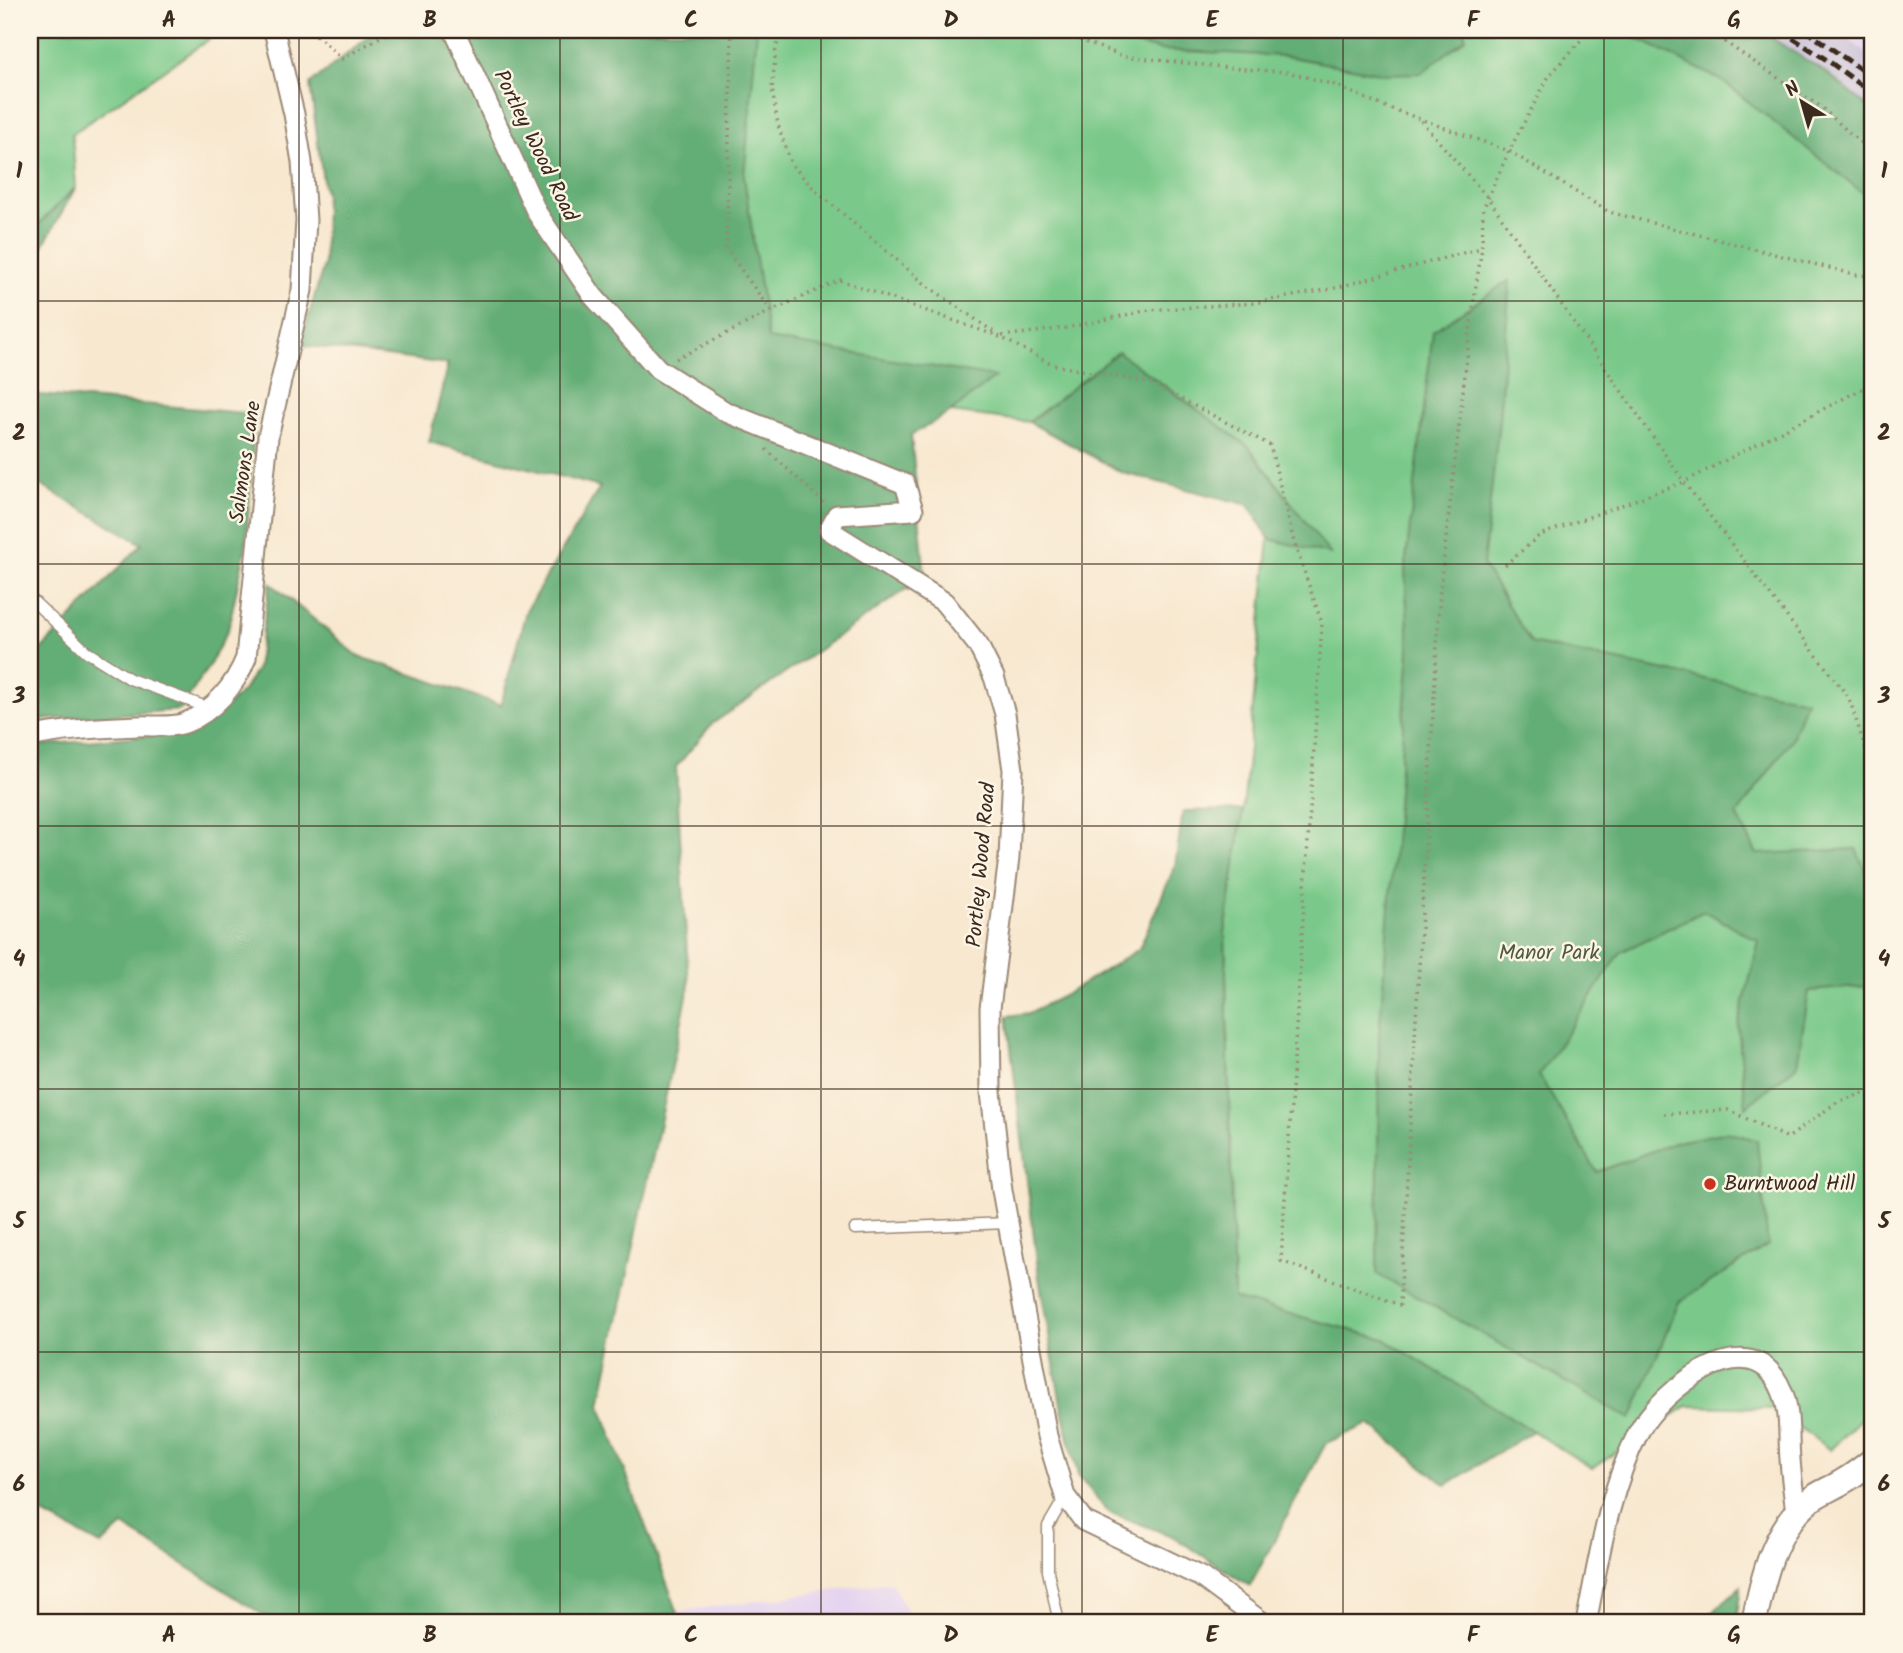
<svg xmlns="http://www.w3.org/2000/svg" width="1903" height="1653" font-family="Kalam,sans-serif">
<style>
.built{fill:#e5d3f1}
.industrial{fill:#c7c0d9}
.green{fill:#7ac98a;stroke:#5a7a54;stroke-width:2}
.forest{fill:#63ad76;stroke:#4f6c4a;stroke-width:2}
.lines{fill:none;stroke-linecap:round;stroke-linejoin:round}
.service-casing{stroke:#9a8977;stroke-width:13}
.minor-casing{stroke:#9a8977;stroke-width:23}
.tertiary-casing{stroke:#9a8977;stroke-width:28}
.path{stroke:#9a8977;stroke-width:3.5;stroke-dasharray:2 5;stroke-linecap:butt}
.service{stroke:#fff;stroke-width:10}
.minor{stroke:#fff;stroke-width:19}
.tertiary{stroke:#fff;stroke-width:24}
.rail{stroke:#3b2a1e;stroke-width:5;stroke-dasharray:10 5;stroke-linecap:butt}
.grid{fill:none;stroke:#3b2a1e;stroke-width:2;stroke-opacity:0.55}
.poi-dot{fill:#c8321e;stroke:#fcf5e5;stroke-width:2.5}
.labels{text-anchor:middle;dominant-baseline:central;stroke-width:5;stroke-linejoin:round;paint-order:stroke}
.street-label{font-size:21px;fill:#3b2a1e;stroke:#fcf5e5}
.park-label{font-size:21px;fill:#4e5a3e;stroke:#fcf5e5}
.poi-label{font-size:21px;fill:#3b2a1e;stroke:#fcf5e5;text-anchor:start}
.neatline{fill:none;stroke:#3b2a1e;stroke-width:2.5}
.grid-label{font-size:23px;text-anchor:middle;font-weight:bold;fill:#3b2a1e}
</style>
<rect width="100%" height="100%" fill="#fcf5e5"/>
<filter id="ink" filterUnits="userSpaceOnUse"><feTurbulence type="fractalNoise" baseFrequency=".0143" numOctaves="2"/><feDisplacementMap in="SourceGraphic" scale="14" xChannelSelector="R" yChannelSelector="G"/><feConvolveMatrix kernelMatrix="1 2 1 2 8 2 1 2 1" color-interpolation-filters="sRGB"/></filter>
<filter id="wash" filterUnits="userSpaceOnUse"><feTurbulence type="fractalNoise" baseFrequency=".00686" numOctaves="4" result="noise"/><feDisplacementMap in="SourceGraphic" scale="28" xChannelSelector="R" yChannelSelector="G"/><feGaussianBlur stdDeviation="1.57" result="paint"/><feColorMatrix in="noise" values="0 0 0 0 0 0 0 0 0 0 0 0 0 0 0 0 0 1.4 0 .05"/><feComposite in="paint" operator="in"/></filter>
<g filter="url(#wash)">
<rect width="100%" height="100%" fill="#f8e8d0"/>
<path class="built" d="M1836,30H1873V58Z
M891,1582L913,1623H598Z"/>
<path class="industrial" d="M1759,30H1836L1873,58V111L1828,74Z"/>
<path class="green" d="M30,30H213L218,33L72,134L76,187L30,233Z
M708,30H1691L1873,170V1406L1830,1450L1773,1408L1687,1406L1592,1468L1384,1339L1234,1299L1225,933L1243,810L1269,539L1329,552L1119,352L1029,422L951,412L870,457L731,404Z"/>
<path class="forest" d="M377,30H757L744,177L768,339L995,377L951,412L911,435L925,576L712,724L676,767L689,987L600,1404L678,1613L599,1623H276L123,1526L101,1545L30,1507V746L187,732L217,715L243,691L257,668L270,583L358,656L501,705L526,611L600,487L429,442L448,364L300,345L324,264L325,196L310,84Z
M1093,30H1464L1466,38L1421,73L1385,74L1285,56L1160,50L1094,35Z
M1620,30H1759L1828,74L1873,111V201L1721,80Z
M76,187L30,269V233Z
M1510,280L1499,421L1483,565L1531,643L1806,700L1792,739L1737,815L1757,854L1856,849L1873,886V986L1809,991L1797,1065L1746,1107L1738,1026L1759,941L1704,911L1621,952L1539,1075L1597,1172L1676,1142L1727,1132L1757,1140L1768,1245L1679,1302L1631,1419L1377,1274L1379,1036L1409,651L1405,568L1433,331Z
M1118,352L1249,447L1330,554L1269,539L1249,505L1123,473L1029,422Z
M30,394L255,414L246,546L228,630L209,666L180,710L39,720L30,724V661L142,544L30,479Z
M1243,810L1225,933L1234,1299L1384,1339L1533,1431L1446,1485L1369,1424L1326,1443L1250,1586L1172,1536L1108,1512L1078,1475L1062,1410L1039,1278L1007,1016L1029,1013L1065,995L1139,949L1175,866L1183,811Z
M1741,1586L1736,1623H1701Z"/>
</g>
<g filter="url(#ink)">
<g class="lines">
<defs>
<path id="service" d="M30,598L87,652L130,679L209,708
M855,1229L1008,1223
M1059,1623L1048,1571V1526L1065,1497"/>
<path id="minor" d="M454,30L537,213L593,296L658,369L726,412L905,484L913,510L837,515L829,530L944,602L978,645L994,677L1005,714L1013,770L1009,858L990,1008L991,1092L1002,1190L1008,1223L1047,1436L1065,1496L1084,1521L1201,1577L1263,1623
M30,737C64,729 102,728 137,726C151,725 172,728 185,723C214,711 235,686 246,658L268,437L302,290L306,220L302,162L294,114L274,30
M1586,1623C1599,1559 1608,1493 1638,1433C1661,1390 1752,1317 1782,1391C1791,1411 1788,1438 1790,1459C1791,1477 1794,1495 1796,1513"/>
<path id="tertiary" d="M1754,1623C1762,1581 1773,1530 1809,1501C1818,1493 1831,1489 1842,1482C1853,1476 1863,1468 1873,1460"/>
</defs>
<use href="#service" class="service-casing"/>
<use href="#minor" class="minor-casing"/>
<use href="#tertiary" class="tertiary-casing"/>
<path class="path" d="M311,30L342,59L392,30
M732,30L726,249L771,311
M782,30L776,48L772,89L778,125L791,164L815,190L925,284L995,333
M1053,30L1123,56L1230,68L1287,72L1332,84L1381,105L1509,151L1609,212L1857,275L1873,276
M1707,30L1821,107L1873,154
M1421,121L1488,198L1684,482L1849,698L1873,772
M1002,336L1066,328L1149,310L1254,303L1331,289L1481,248
M676,359L771,311L840,280L1000,337L1054,365L1150,383L1270,445L1294,542L1322,623L1281,1261L1400,1305L1440,590L1473,305L1482,247L1483,209L1509,151L1549,76L1590,30
M766,449L824,503
M1505,565L1540,535L1684,482L1873,383
M1664,1114L1728,1110L1788,1138L1837,1102L1873,1090"/>
<use href="#service" class="service"/>
<use href="#minor" class="minor"/>
<use href="#tertiary" class="tertiary"/>
<path class="rail" d="M1780,30L1827,60L1873,94
M1805,30L1873,78"/>
</g>
</g>
<path class="grid" d="M299,30V1623M560,30V1623M821,30V1623M1082,30V1623M1343,30V1623M1604,30V1623M30,301H1873M30,564H1873M30,826H1873M30,1089H1873M30,1352H1873"/>
<circle class="poi-dot" cx="1710" cy="1184" r="7"/>
<g class="labels">
<g class="street-label">
<text transform="translate(535 146) rotate(64)">Portley Wood Road</text>
<text transform="translate(246 462) rotate(-82)">Salmons Lane</text>
<text transform="translate(982 865) rotate(-85)">Portley Wood Road</text>
</g>
<g class="park-label">
<text x="1549" y="953">Manor Park</text>
</g>
<g class="poi-label">
<text x="1724" y="1184">Burntwood Hill</text>
</g>
</g>
<rect width="1903" height="1653" fill="none" stroke="#fcf5e5" stroke-width="77"/>
<g transform="translate(1802 102) rotate(323)" stroke="#fcf5e5" stroke-width="5" paint-order="stroke">
<path d="M0-5L12 26L0 18L-12 26Z" fill="#3b2a1e"/>
<text y="-10" font-size="19" font-weight="bold" text-anchor="middle" fill="#3b2a1e">N</text>
</g>
<rect x="38" y="38" width="1826" height="1576" class="neatline"/>
<g class="grid-label">
<text x="169" y="27">A</text>
<text x="430" y="27">B</text>
<text x="691" y="27">C</text>
<text x="951" y="27">D</text>
<text x="1212" y="27">E</text>
<text x="1473" y="27">F</text>
<text x="1734" y="27">G</text>
<text x="19" y="178">1</text>
<text x="1884" y="178">1</text>
<text x="19" y="440">2</text>
<text x="1884" y="440">2</text>
<text x="19" y="703">3</text>
<text x="1884" y="703">3</text>
<text x="19" y="966">4</text>
<text x="1884" y="966">4</text>
<text x="19" y="1228">5</text>
<text x="1884" y="1228">5</text>
<text x="19" y="1491">6</text>
<text x="1884" y="1491">6</text>
<text x="169" y="1642">A</text>
<text x="430" y="1642">B</text>
<text x="691" y="1642">C</text>
<text x="951" y="1642">D</text>
<text x="1212" y="1642">E</text>
<text x="1473" y="1642">F</text>
<text x="1734" y="1642">G</text>
</g>
</svg>
